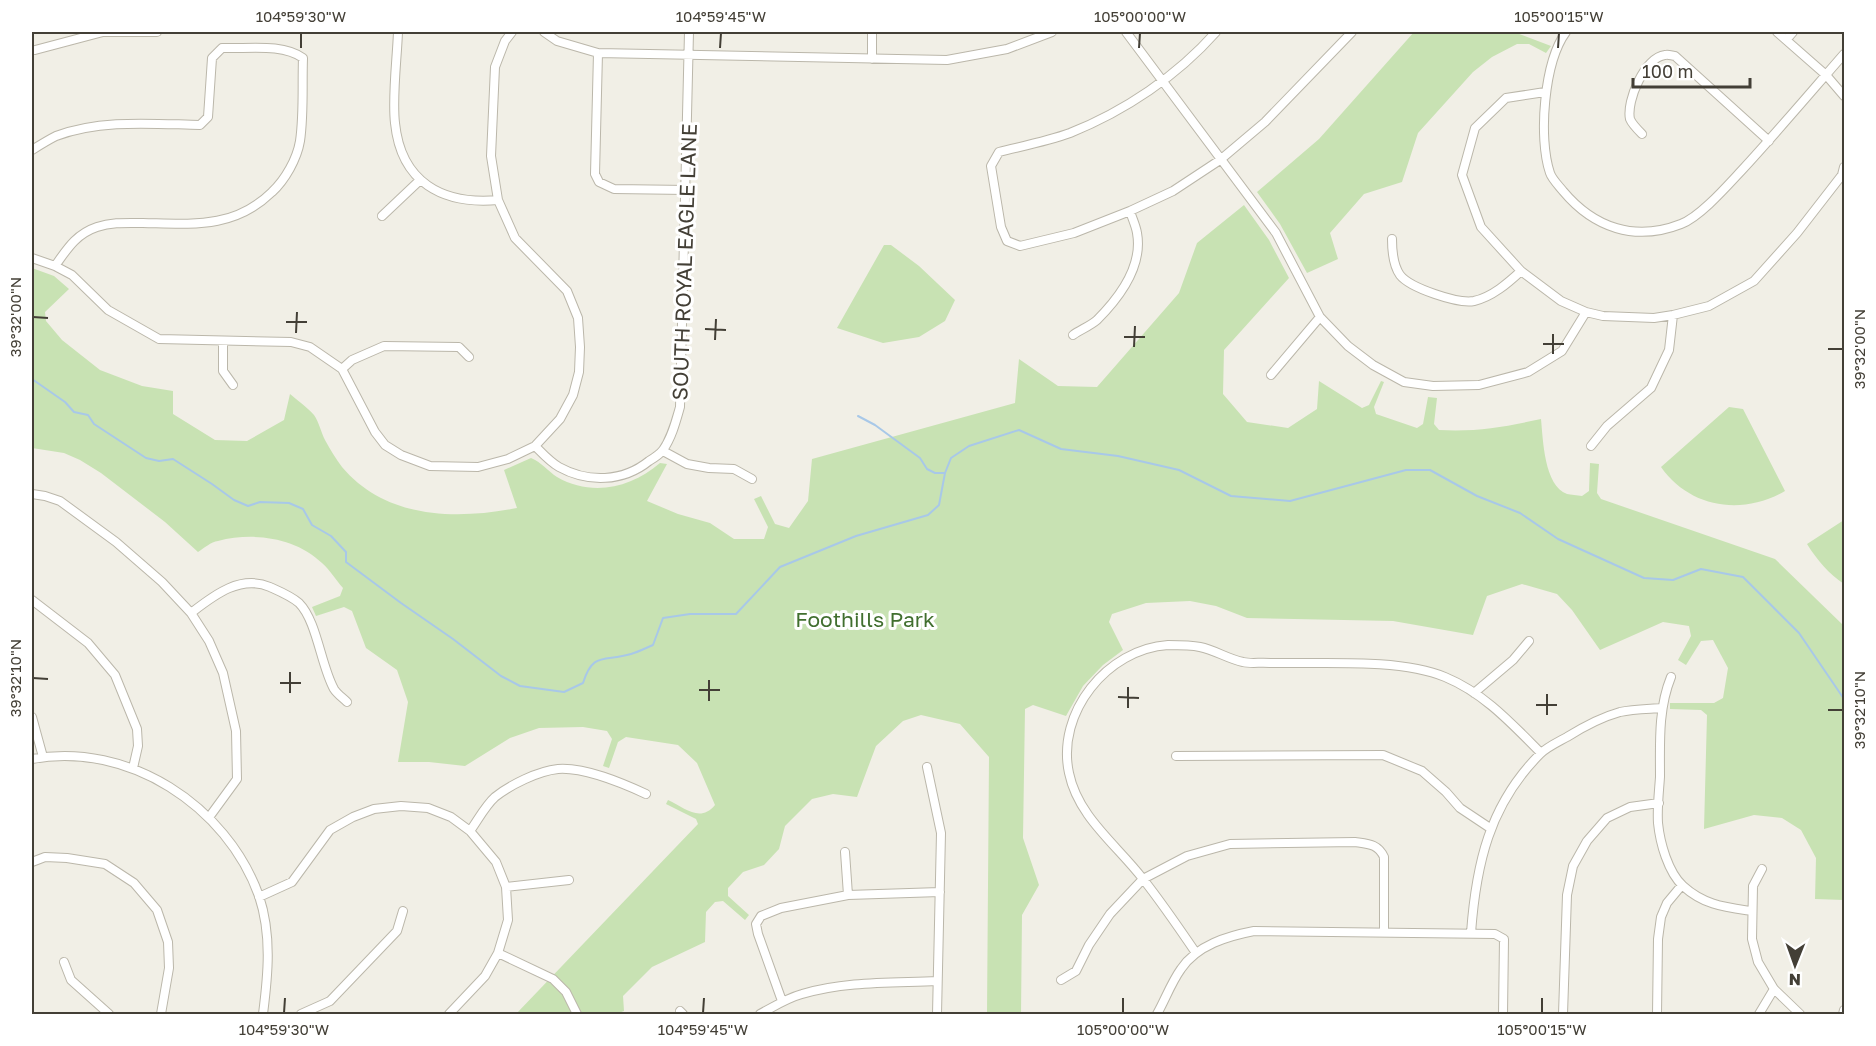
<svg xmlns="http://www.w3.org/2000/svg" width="1876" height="1046" font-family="'Golos Text',sans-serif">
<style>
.green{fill:#c8e2b3}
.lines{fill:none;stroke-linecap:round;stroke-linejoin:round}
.stream{stroke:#a8c8e8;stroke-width:2}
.minor-casing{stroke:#bbb7aa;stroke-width:10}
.minor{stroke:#fff;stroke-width:8}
.ticks{fill:none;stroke:#433f36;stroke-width:2}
.labels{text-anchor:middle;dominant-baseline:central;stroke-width:6;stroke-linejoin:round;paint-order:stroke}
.street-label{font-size:21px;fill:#433f36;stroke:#fff}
.park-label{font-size:21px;fill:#416f2f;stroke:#fff}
.neatline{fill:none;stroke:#433f36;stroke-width:2}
.ticks-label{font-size:15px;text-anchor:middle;fill:#433f36}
</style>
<rect width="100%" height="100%" fill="#f1efe6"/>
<path class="green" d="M1414,32H1514L1551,46L1546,53L1529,44H1517L1492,57L1473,72L1418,133L1402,182L1364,194L1330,233L1338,259L1307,273L1280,224L1257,192L1319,139Z
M1244,205L1269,240L1289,278L1224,350L1223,394L1247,422L1288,428L1317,409L1319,381L1362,408L1369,405L1381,381L1384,382L1374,407L1376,414L1417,428L1423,424L1428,397L1437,398L1434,424L1439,430C1477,432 1504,427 1541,419C1543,439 1544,486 1567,494C1571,495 1577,495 1582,496L1589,491L1590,463L1599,464L1597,493L1601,499L1775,559L1844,626V900L1815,899L1816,858L1801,830L1782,818L1754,815L1704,829L1707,715L1701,710L1670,709V703H1714L1723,698L1728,668L1713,640L1701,641L1686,665L1678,660L1691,636L1689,626L1663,622L1600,650L1572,610L1557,594L1522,584L1487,596L1473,635L1393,621L1247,618L1216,606L1190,601L1146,603L1112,614L1109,622L1123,650L1103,665L1083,686L1066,716L1033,705L1025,709L1023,838L1039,885L1022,915L1021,1014H987L989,757L960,724L921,715L903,721L876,746L857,797L833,794L812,799L785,826L779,849L764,865L743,872L728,888V896L749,915L745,920L723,901L715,902L706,912L705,942L652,967L623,996L624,1011L616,1014H516L698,824L696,819L666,804L668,800C685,808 700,823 715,805L697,763L678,745L626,737L618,742L609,768L603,766L612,739L607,731L583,727L539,728L510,738L465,766L429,762H398L408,702L397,670L366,648L352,611L344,607L316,616L312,607L340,596L343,588C336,580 330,570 322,563C295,537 253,532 218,541C211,542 204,548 198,552L165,522L101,473L80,460L64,453L32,448V268L54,276L69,289L45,312L46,321L62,340L100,370L142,386L173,391V414L215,440L247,441L284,420L290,394C297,400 307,407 314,415C319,422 321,432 325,440C330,449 336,459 342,467C386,519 456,520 517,508L504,470L531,458C541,462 548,471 557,477C592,497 631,488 660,463L667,464L647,501L678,514L710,523L734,539H764L768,527L754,499L761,496L775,524L789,528L808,501L812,459L1015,403L1019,359L1058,386L1097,387L1179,293L1197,243Z
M884,245H891L919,266L955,300L945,321L919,337L883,343L837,328Z
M1729,407L1743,409L1785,491C1742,516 1690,508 1661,467Z
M1844,520V584C1829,574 1817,560 1807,544Z"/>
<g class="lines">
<path class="stream" d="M32,379L65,402L74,412L88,415L94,424L146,458L159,461L173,459L212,484L234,500L248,506L260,502L289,503L303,509L312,525L331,536L346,552V562L401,603L453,639L501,676L520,686L564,692L583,683C593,651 604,662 631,654C638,652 646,648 653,645L663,618L690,614H736L780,567L856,536L928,515L939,505L945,473L951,458L969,446L1019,430L1061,449L1118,456L1179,470L1231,496L1290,501L1406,470H1430L1477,496L1520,513L1558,539L1644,578L1673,580L1701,569L1743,577L1799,633L1844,699
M858,416L875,425L920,458L927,469L935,473H945"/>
<defs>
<path id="minor" d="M398,32C397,59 392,97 395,123C401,182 442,205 498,200
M544,32L557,41L598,53L947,60L1007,49L1052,32
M1126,32L1276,233L1320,317L1348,346L1373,365L1404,382L1433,386L1479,385L1528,372L1562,351L1586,312
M1216,32C1177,76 1125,111 1070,133C1048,141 1023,146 999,152L991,166L1001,227L1007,241L1020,246L1074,233L1130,211L1173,191L1220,160L1265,122L1352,32
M1566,32C1544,62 1538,138 1550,173C1552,179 1559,186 1563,191C1594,228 1635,242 1681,224C1700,217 1727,186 1742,170C1777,132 1810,93 1844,54
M1777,32L1826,75L1844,96
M1786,40L1793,32
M35,50L103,32H157
M598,53L595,174L599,182L614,189L687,190
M872,59V32
M1545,92L1506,98L1475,128L1462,175L1481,227L1521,271L1561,301L1586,312L1603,316L1654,318L1673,315L1709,306L1754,281L1797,233L1842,175L1844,167
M1642,134C1638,130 1632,124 1630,119C1626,101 1645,57 1665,55C1669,54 1672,56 1675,56L1769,141
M32,150C40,145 48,140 56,136C101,119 153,124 200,125L208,117L212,58L222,48C248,49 282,43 303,58C302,85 304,114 300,141C297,159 285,180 272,192C234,229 192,224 143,223C127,223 112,222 97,227C76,234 67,249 55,266
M382,216L419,181
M1392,239C1392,251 1393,265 1400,275C1410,288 1458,304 1474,301C1492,297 1508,283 1521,271
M32,258L55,266L72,275L108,310L159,339L291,342L310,347L342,369L375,432L385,445L401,455L430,466L478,467L508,459L535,446L560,419L573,395L579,372L580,347L578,318L567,291L515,238L498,200L491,156L495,67L505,41L512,32
M1073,335C1080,330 1090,326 1097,320C1119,298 1143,266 1137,233C1136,226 1132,218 1130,211
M223,341V371L233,385
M342,369L352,360L384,346L459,347L469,357
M1271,375L1320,317
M535,446C542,453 550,462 559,467C588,483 623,482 649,461C654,458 660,454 663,450C672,437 676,421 680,407L689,32
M1591,446L1607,426L1651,388L1669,350L1673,315
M663,451L687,464L709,468L734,469L752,479
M32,494L45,496L60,501L116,542L162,582L191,613L209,641L223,673L236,731L237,779L210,816
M32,600L88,643L115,675L137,729L138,746L133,768
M191,613C213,596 240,574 270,587C279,591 291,596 299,603C317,621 321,666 334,689C337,694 343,698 347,702
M1671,677C1658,709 1660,743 1660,777C1659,792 1657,808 1658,823C1660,843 1668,872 1683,886C1704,905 1724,907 1751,911
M1474,693L1513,660L1529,641
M32,717L43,757
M1176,756L1383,755L1422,771L1446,792L1460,808L1490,828
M32,759C128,741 227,806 259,896C272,935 268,975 263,1014
M927,767L941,833L937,1014
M470,831C478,820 485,806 495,797C510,785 538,771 558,769C585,767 622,783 646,794
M845,852L848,895
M32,862L45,857L67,858L105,864L134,883L157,910L168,942L169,968L161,1014
M1762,869L1753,886L1752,939L1758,962L1774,989L1800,1014
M506,887L569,880
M259,897L292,882L330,830L353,817L374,809L401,806L428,808L451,817L470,831L496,862L506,887L508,920L498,953L485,976L449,1014
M1471,933C1476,865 1489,805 1540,754C1547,747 1558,742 1567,737C1583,727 1602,717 1620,712C1633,709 1648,709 1661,708
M498,953L553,979L566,992L577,1014
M1196,953C1179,928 1162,903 1143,879C1117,845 1078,817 1069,773C1056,713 1107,649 1168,645C1178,645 1191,645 1200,647C1215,650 1228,659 1243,662C1251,664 1261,662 1270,663C1321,664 1400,658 1445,677C1484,693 1512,724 1541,753
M64,962L71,980L109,1014
M1061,980L1076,971L1089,945L1110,914L1143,879L1187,856L1230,844L1355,842C1369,844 1378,844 1384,857V932
M782,1001L758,934L756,924L761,916L781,908L848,895L940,892
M680,1011L683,1014
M301,1014L330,1001L397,931L403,911
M760,1014C773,1007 787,998 802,994C845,981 892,983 937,981
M1157,1014C1165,1000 1171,983 1181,969C1197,945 1228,936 1254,931L1495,934L1504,939L1503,1014
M1563,1014L1567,895L1573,866L1587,841L1607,818L1630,807L1659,803
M1657,1014L1658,939L1661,917L1667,903L1682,885
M1759,1014L1774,989
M1843,1014L1844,1010"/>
</defs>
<use href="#minor" class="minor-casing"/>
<use href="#minor" class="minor"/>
</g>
<path class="ticks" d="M301,48V33M720,48L721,33M1139,48L1140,33M1558,48L1559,33M33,317L48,318M286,322H307M705,329L726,330M296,333L297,312M1124,337H1145M715,340L716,319M1543,344H1564M1134,347L1135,326M1828,349H1843M1553,354V334M33,678L48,679M280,683H301M699,690H720M290,693V672M1118,697L1139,698M709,701V680M1536,705H1557M1128,708V687M1828,710H1843M1547,715V694M284,1013L285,998M703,1013L704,998M1123,1013V998M1542,1013V998"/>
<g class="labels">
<g class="street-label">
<text transform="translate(684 262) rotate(-88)">SOUTH ROYAL EAGLE LANE</text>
</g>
<g class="park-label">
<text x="865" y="619">Foothills Park</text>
</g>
</g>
<rect width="1876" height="1046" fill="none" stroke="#ffffff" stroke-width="66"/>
<g transform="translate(1795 965) rotate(181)" stroke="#ffffff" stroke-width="4.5" paint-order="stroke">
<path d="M0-4.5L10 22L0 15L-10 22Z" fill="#433f36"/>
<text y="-9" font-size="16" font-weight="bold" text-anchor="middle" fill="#433f36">N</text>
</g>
<path d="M1633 78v9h117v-9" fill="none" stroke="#433f36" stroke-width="3"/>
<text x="1642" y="78" font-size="18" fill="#433f36" stroke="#ffffff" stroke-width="4.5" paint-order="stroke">100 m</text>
<rect x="33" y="33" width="1810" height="980" class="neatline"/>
<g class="ticks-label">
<text x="301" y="22">104°59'30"W</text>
<text x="721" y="22">104°59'45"W</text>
<text x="1140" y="22">105°00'00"W</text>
<text x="1559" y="22">105°00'15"W</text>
<text transform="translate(16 317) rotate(-90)" y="5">39°32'00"N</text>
<text transform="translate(1860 349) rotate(-90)" y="5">39°32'00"N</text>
<text transform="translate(16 678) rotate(-90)" y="5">39°32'10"N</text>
<text transform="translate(1860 710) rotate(-90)" y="5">39°32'10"N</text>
<text x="284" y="1035">104°59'30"W</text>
<text x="703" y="1035">104°59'45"W</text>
<text x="1123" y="1035">105°00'00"W</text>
<text x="1542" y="1035">105°00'15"W</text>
</g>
</svg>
